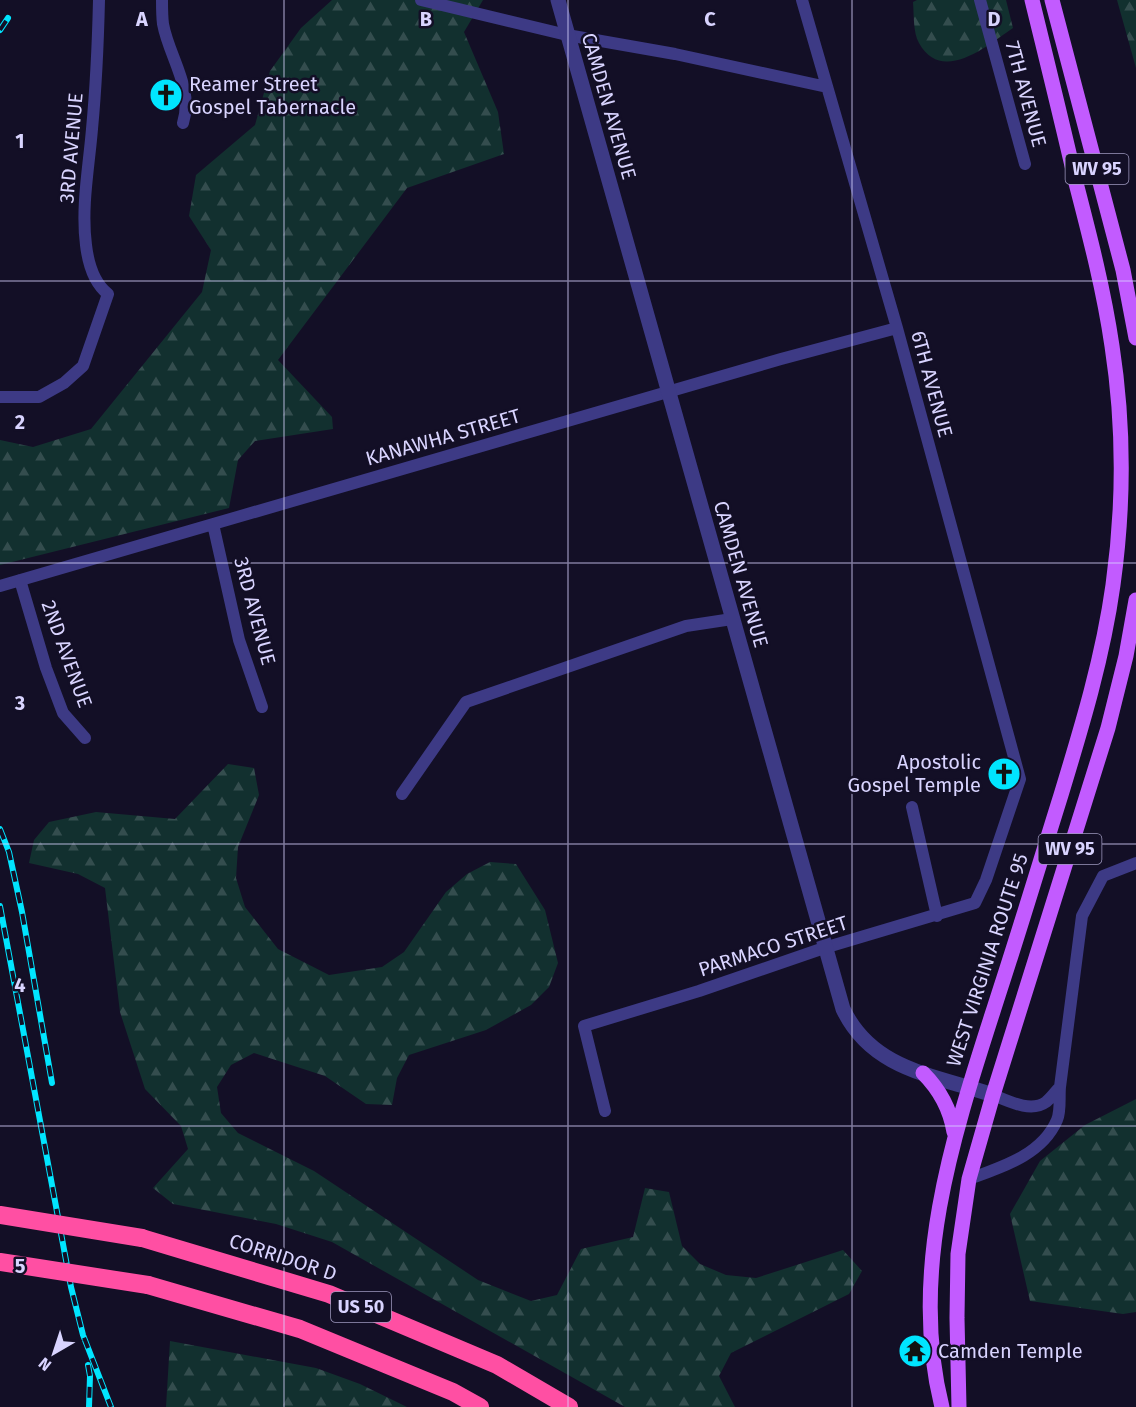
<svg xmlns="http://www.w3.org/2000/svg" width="1136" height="1407" font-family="'Fira Sans',sans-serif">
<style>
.forest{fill:url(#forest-firs)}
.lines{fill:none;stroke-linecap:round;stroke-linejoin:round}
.minor{stroke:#3d3a85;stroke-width:12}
.tertiary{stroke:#3d3a85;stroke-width:15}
.primary{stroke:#c25bff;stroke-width:15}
.motorway{stroke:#ff4fa3;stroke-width:18}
.rail-casing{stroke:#00e5ff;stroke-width:6}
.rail{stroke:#130f26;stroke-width:4;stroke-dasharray:11;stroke-linecap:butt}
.motorway-bridge{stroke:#ff4fa3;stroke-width:18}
.grid{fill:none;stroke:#d9d4ff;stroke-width:1.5;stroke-opacity:0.55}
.labels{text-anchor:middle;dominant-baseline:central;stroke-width:5;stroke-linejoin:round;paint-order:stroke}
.shield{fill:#130f26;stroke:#9e99be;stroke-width:1.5}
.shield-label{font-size:18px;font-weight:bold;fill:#d9d4ff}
.poi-label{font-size:20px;fill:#d9d4ff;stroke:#130f26;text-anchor:start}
.street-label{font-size:20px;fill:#d9d4ff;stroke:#130f26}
.grid-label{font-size:20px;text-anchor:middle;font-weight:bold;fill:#d9d4ff;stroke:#130f26;stroke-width:5;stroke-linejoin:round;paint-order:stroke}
</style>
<defs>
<pattern id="forest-firs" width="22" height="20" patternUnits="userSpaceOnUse" patternTransform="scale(1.5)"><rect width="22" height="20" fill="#12302f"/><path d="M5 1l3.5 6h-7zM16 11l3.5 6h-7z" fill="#344d4e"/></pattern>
</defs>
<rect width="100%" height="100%" fill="#130f26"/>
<path class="forest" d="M332,0H483L464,32L498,112L504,154L407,188L278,360L332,417L333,429L255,441L238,460L229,508L0,565V440L33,447L91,429L202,292L211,250L189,216L196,175L255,125L270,71L301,28Z
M917,0H1006L1013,28C988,45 942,85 919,43C913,33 914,14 913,2Z
M1117,0H1136V68Z
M228,764L254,768L259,795L238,847L236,878L245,907L278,949L329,975L382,967L404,952L446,892L467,874L490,862L516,864L545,910L558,963L549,987L531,1005L486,1030L409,1055L397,1078L392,1105L366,1104L325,1076L254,1053L231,1065L217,1087L221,1113L238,1133L314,1171L478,1280L531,1301L557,1295L581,1249L633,1237L645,1188L669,1192L682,1246L700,1264L726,1275L756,1278L843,1250L862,1271L849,1294L731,1353L719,1376L735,1407H625L332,1242L276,1224L173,1204L153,1188L188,1149L181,1126L145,1089L120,1012L105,888L78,874L29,863L34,840L49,822L96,812L175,819Z
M1136,1099V1312L1123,1314L1030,1301L1010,1214L1040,1161L1085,1125Z
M170,1341L316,1368L360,1384L407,1407H166Z"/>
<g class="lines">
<path class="minor" d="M162,0C162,8 162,16 163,24C169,57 194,88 183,123
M421,0L567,35L675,54L827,87
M980,0L1025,164
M0,397H39L64,383L83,366L108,294C94,283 88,262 86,245C81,207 89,166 92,129C96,86 98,43 99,0
M213,524L239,640L262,707
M20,580L46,668L63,713L85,738
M0,586L781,359L897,328
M402,794L466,702L686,626L732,619
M912,807L937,916
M993,1095C1008,1101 1031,1113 1046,1102C1051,1098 1055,1092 1060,1087L1082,916L1103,876L1136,863
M605,1111L584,1026L699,991L824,948L975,903L986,880L1020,779L897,328L802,0
M969,1179C1002,1167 1042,1155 1057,1120C1061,1111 1059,1097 1060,1087"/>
<path class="tertiary" d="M558,0L843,1009C872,1070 934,1075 993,1095"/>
<path class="primary" d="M1052,0L1123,270L1136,338
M923,1073C940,1090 950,1108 954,1132
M942,1407C907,1268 956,1127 998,996C1020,929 1040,862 1061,795C1082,726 1103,657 1113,585C1124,506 1124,424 1112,346C1104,291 1090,237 1076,183C1062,122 1047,61 1032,0
M959,1407L957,1318L958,1254L969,1179L993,1095L1108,728L1126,656L1136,600"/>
<path class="motorway" d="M142,1238L329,1294L497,1365L569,1407
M148,1285L300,1329L453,1392L480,1407"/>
<defs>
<path id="rail" d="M0,30L8,18
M0,829L9,852L22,912L52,1083
M0,906L71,1287L83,1335L111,1407
M88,1365L90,1376L89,1407"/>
</defs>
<use href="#rail" class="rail-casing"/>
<use href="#rail" class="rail"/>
<path class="motorway-bridge" d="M0,1215L142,1238
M0,1262L148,1285"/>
</g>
<path class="grid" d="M284,0V1407M568,0V1407M852,0V1407M0,281H1136M0,563H1136M0,844H1136M0,1126H1136"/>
<defs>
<symbol id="church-disc" viewBox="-11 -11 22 22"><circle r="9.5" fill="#00e5ff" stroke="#130f26"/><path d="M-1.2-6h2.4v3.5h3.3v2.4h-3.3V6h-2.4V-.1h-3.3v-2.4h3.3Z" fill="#111"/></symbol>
<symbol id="temple-disc" viewBox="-11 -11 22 22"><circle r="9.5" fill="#00e5ff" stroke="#130f26"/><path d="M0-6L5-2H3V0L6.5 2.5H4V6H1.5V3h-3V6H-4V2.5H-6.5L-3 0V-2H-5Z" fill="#111"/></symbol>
</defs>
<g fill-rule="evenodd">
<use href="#church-disc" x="147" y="76" width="38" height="38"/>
<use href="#church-disc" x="985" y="755" width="38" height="38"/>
<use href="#temple-disc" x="896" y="1332" width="38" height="38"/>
</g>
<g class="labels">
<g class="shield">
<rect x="1065.5" y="154" width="63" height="30" rx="4.5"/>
<rect x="1038.5" y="834" width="63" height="30" rx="4.5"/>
<rect x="331" y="1292" width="60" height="30" rx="4.5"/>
</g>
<g class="shield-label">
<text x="1097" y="169">WV 95</text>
<text x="1070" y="849">WV 95</text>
<text x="361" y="1307">US 50</text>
</g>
<g class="poi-label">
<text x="189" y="84">Reamer Street<tspan x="189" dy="23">Gospel Tabernacle</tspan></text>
<text x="981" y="762" text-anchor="end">Apostolic<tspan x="981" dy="23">Gospel Temple</tspan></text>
<text x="938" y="1351">Camden Temple</text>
</g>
<g class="street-label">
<text transform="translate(1026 94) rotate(75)">7TH AVENUE</text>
<text transform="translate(609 106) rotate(74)">CAMDEN AVENUE</text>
<text transform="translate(71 148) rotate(-85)">3RD AVENUE</text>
<text transform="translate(932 384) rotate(75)">6TH AVENUE</text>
<text transform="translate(443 437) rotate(-16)">KANAWHA STREET</text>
<text transform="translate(741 574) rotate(74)">CAMDEN AVENUE</text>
<text transform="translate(255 611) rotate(75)">3RD AVENUE</text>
<text transform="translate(67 654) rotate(70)">2ND AVENUE</text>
<text transform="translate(773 946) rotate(-18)">PARMACO STREET</text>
<text transform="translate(987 960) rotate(-72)">WEST VIRGINIA ROUTE 95</text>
<text transform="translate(283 1257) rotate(18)">CORRIDOR D</text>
</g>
</g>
<g class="grid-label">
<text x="142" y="26">A</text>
<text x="426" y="26">B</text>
<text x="710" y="26">C</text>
<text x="994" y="26">D</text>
<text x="20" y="148">1</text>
<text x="20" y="429">2</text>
<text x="20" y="710">3</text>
<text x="20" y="992">4</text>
<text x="20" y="1273">5</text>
</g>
<g transform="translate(54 1353) rotate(219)" stroke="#130f26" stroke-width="4.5" paint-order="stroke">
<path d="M0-4.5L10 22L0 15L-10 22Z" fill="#d9d4ff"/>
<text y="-9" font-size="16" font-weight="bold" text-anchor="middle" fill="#d9d4ff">N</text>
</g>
</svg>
